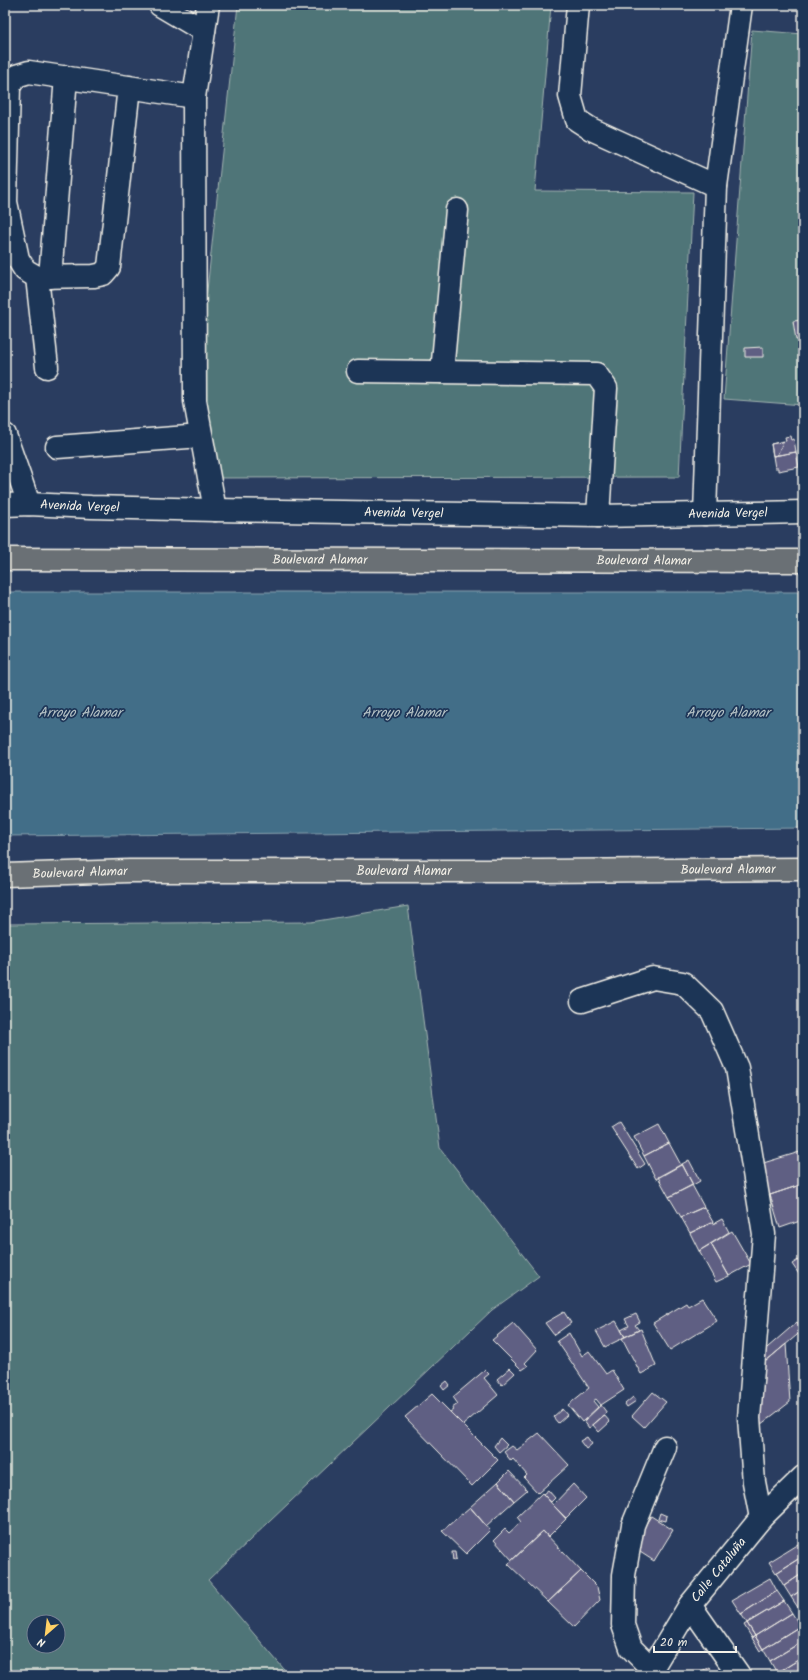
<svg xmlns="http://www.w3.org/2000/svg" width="808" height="1680" font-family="Kalam,sans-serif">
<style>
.green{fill:#4f7578;stroke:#a2b3b0;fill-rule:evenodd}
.water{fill:#426e88;stroke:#89a2ae}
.building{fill:#5e5f83;stroke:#f4f1e8}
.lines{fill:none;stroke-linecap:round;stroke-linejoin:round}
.minor-casing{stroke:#f4f1e8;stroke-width:25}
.highway-casing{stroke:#f4f1e8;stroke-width:25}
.minor{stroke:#1d3557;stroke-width:22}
.highway{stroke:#6a7074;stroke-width:22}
.labels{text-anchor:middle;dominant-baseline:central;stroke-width:3.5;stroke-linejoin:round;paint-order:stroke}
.street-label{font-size:13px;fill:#f4f1e8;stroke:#1d3557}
.water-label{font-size:14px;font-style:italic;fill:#b6c3c6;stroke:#1d3557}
</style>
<rect width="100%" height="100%" fill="#2a3d60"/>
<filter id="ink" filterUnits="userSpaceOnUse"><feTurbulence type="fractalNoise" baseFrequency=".025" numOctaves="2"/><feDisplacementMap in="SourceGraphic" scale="8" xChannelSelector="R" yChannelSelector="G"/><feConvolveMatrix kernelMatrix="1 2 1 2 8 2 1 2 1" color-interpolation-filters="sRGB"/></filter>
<g filter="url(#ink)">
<path class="green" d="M238,5H551L535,191L693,192L679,477L210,478L195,401Z
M752,30L803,34V405L724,399Z
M408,906L440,1148L539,1276L492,1310L208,1580L289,1675H5V924L311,922ZM34,1622H58V1646H34Z"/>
<path class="water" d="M5,592H803V828L5,836Z"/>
<path class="building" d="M803,320V339L796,340L793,321Z
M763,347V357H745V348Z
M790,436L791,440L794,439L796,452L773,456L771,444L786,441L785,437Z
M784,441L777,455L773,456L771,444Z
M796,452L799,467L778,471V468H775L773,456Z
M619,1122L645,1164L638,1169L611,1127Z
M659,1124L669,1143L644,1156L634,1137Z
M669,1143L681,1165L656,1179L644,1156Z
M803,1151V1184L770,1195L760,1164Z
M689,1160L700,1181L693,1185L682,1164Z
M682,1164L693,1185L669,1197L658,1177Z
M803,1184V1220L780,1228L770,1195Z
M692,1185L704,1207L681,1217L669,1197Z
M704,1207L713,1222L690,1233L681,1217Z
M722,1219L729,1232L699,1251L690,1233L713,1222V1224Z
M732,1231L751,1264L729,1276L711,1244Z
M711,1244L729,1276L716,1282L699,1251Z
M803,1257V1280L792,1264Z
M702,1298L717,1321L670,1350L653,1323L686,1303L688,1306Z
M564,1312L571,1323L554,1335L545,1323Z
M636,1314L640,1322L635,1325L639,1330L625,1337L621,1330L629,1326L625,1319Z
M616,1321L625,1337L605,1347L596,1331Z
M797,1322L803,1330L766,1361L760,1354Z
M513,1323L537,1350L525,1363L528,1366L522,1370L492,1340Z
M641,1329L656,1366L641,1374L622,1338Z
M569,1333L582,1356L589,1351L606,1374L612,1370L624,1390L601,1405L596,1399L593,1401L598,1407L582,1422L568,1405L589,1388L557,1341Z
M786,1344L790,1402L756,1428L752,1373Z
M510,1368L515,1373L502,1385L497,1379Z
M485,1370L489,1374L484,1378L498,1395L463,1425L450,1412L453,1410L452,1408L458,1404L453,1397Z
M447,1381L450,1385L444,1390L441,1386Z
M653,1392L666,1402L644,1427L632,1416Z
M432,1394L498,1460L472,1486L405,1417Z
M633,1397L636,1401L627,1407L625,1404Z
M601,1405L607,1413L589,1428L584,1421Z
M562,1409L567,1415L558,1423L553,1417Z
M604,1415L610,1422L599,1432L593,1425Z
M539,1433L569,1465L538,1493L524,1478L527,1475L513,1459L511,1461L504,1452L512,1446L517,1450Z
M587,1437L592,1444L586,1449L580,1441Z
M500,1438L507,1445L499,1452L494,1446Z
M509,1471L527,1490L514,1501L498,1482Z
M498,1482L514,1501L486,1526L470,1507Z
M573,1484L586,1498L566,1518L553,1505Z
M548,1490L555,1498L551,1502L543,1494Z
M542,1493L566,1519L548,1537L543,1531L512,1560L494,1540L505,1529L509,1533L521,1522L517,1517Z
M470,1507L490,1530L466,1554L442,1531Z
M660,1513L667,1516L666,1521L658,1519Z
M651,1516L673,1530L654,1561L640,1552L638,1555L631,1548Z
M543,1531L581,1571L548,1602L508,1564Z
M803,1541V1556L776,1573L769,1562Z
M452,1552H455L456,1559L453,1561Z
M803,1556V1573L784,1586L776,1573Z
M581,1571L597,1587L600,1600L574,1627L548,1602Z
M803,1573V1589L791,1597L784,1586Z
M770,1578L777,1591L741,1614L732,1600Z
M803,1589V1606L799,1609L791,1597Z
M777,1591L784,1601L747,1623L741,1614Z
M784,1601L792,1613L755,1636L747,1623Z
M792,1613L800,1626L763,1649L755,1636Z
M747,1623L755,1636L752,1638L744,1625Z
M800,1626L803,1631V1641L770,1661L763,1649Z
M755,1636L763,1649L760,1651L752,1638Z
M803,1641V1657L777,1673L770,1661Z
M803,1657V1673L800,1675H779L777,1673Z
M709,1667L715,1675H695Z"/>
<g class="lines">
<defs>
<g id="minor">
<path d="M160,5L204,31"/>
<path d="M208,5L194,97L195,401L215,510"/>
<path d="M578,5L570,96L577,120L591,129L716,186L705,514"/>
<path d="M129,87L109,267L103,274L94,276L37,277L25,270L18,259L6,202L9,87L16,76L29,72L194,97"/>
<path d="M716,186L741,5"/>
<path d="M37,277L47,367"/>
<path d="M50,277L66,77"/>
<path d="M358,371L596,374L606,388L598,516"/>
<path d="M442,372L457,210"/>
<path d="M5,435L29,504"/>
<path d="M57,447L201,436"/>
<path id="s1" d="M5,505L29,504L91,507L215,510L598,516L803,512"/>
<path d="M582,1001L653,978L683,983L712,1011L737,1068L764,1234L749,1418L754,1482L761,1518"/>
<path d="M690,1605L739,1675"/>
<path d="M652,1669L631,1648L623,1625L624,1575L633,1525L665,1447"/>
<path id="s2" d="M648,1675L690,1605L761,1518L803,1477"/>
</g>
<g id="highway">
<path id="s3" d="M5,559L803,561"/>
<path id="s4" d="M5,875L129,871H540L803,869"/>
</g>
</defs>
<use href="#minor" class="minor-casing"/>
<use href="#highway" class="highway-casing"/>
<use href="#minor" class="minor"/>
<use href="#highway" class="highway"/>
</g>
</g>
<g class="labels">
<g class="street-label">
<text stroke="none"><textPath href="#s1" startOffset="75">Avenida Vergel</textPath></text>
<text stroke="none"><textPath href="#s1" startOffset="399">Avenida Vergel</textPath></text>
<text stroke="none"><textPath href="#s1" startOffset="723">Avenida Vergel</textPath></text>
<text stroke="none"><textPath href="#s3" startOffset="315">Boulevard Alamar</textPath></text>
<text stroke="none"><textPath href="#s3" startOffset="639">Boulevard Alamar</textPath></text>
<text stroke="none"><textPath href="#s4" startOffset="723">Boulevard Alamar</textPath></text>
<text stroke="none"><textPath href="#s4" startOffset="399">Boulevard Alamar</textPath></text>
<text stroke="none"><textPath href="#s4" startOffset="75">Boulevard Alamar</textPath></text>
<text stroke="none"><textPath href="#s2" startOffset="127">Calle Cataluña</textPath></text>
</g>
<g class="water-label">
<text x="80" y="713">Arroyo Alamar</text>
<text x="404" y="713">Arroyo Alamar</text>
<text x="728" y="713">Arroyo Alamar</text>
</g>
</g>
<rect width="808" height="1680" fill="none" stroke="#1d3557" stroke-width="20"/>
<rect x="10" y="10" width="788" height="1660" fill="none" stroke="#f4f1e8" stroke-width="1.5" filter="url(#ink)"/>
<g transform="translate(46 1634) rotate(208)"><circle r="19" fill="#1d3557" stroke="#738091"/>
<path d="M0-3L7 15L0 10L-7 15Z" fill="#ffd166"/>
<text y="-6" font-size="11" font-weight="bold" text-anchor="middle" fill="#f4f1e8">N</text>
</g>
<path d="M654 1646v6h82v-6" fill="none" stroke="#f4f1e8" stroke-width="2"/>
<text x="660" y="1646" font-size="12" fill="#f4f1e8" stroke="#1d3557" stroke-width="3" paint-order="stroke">20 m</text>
</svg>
